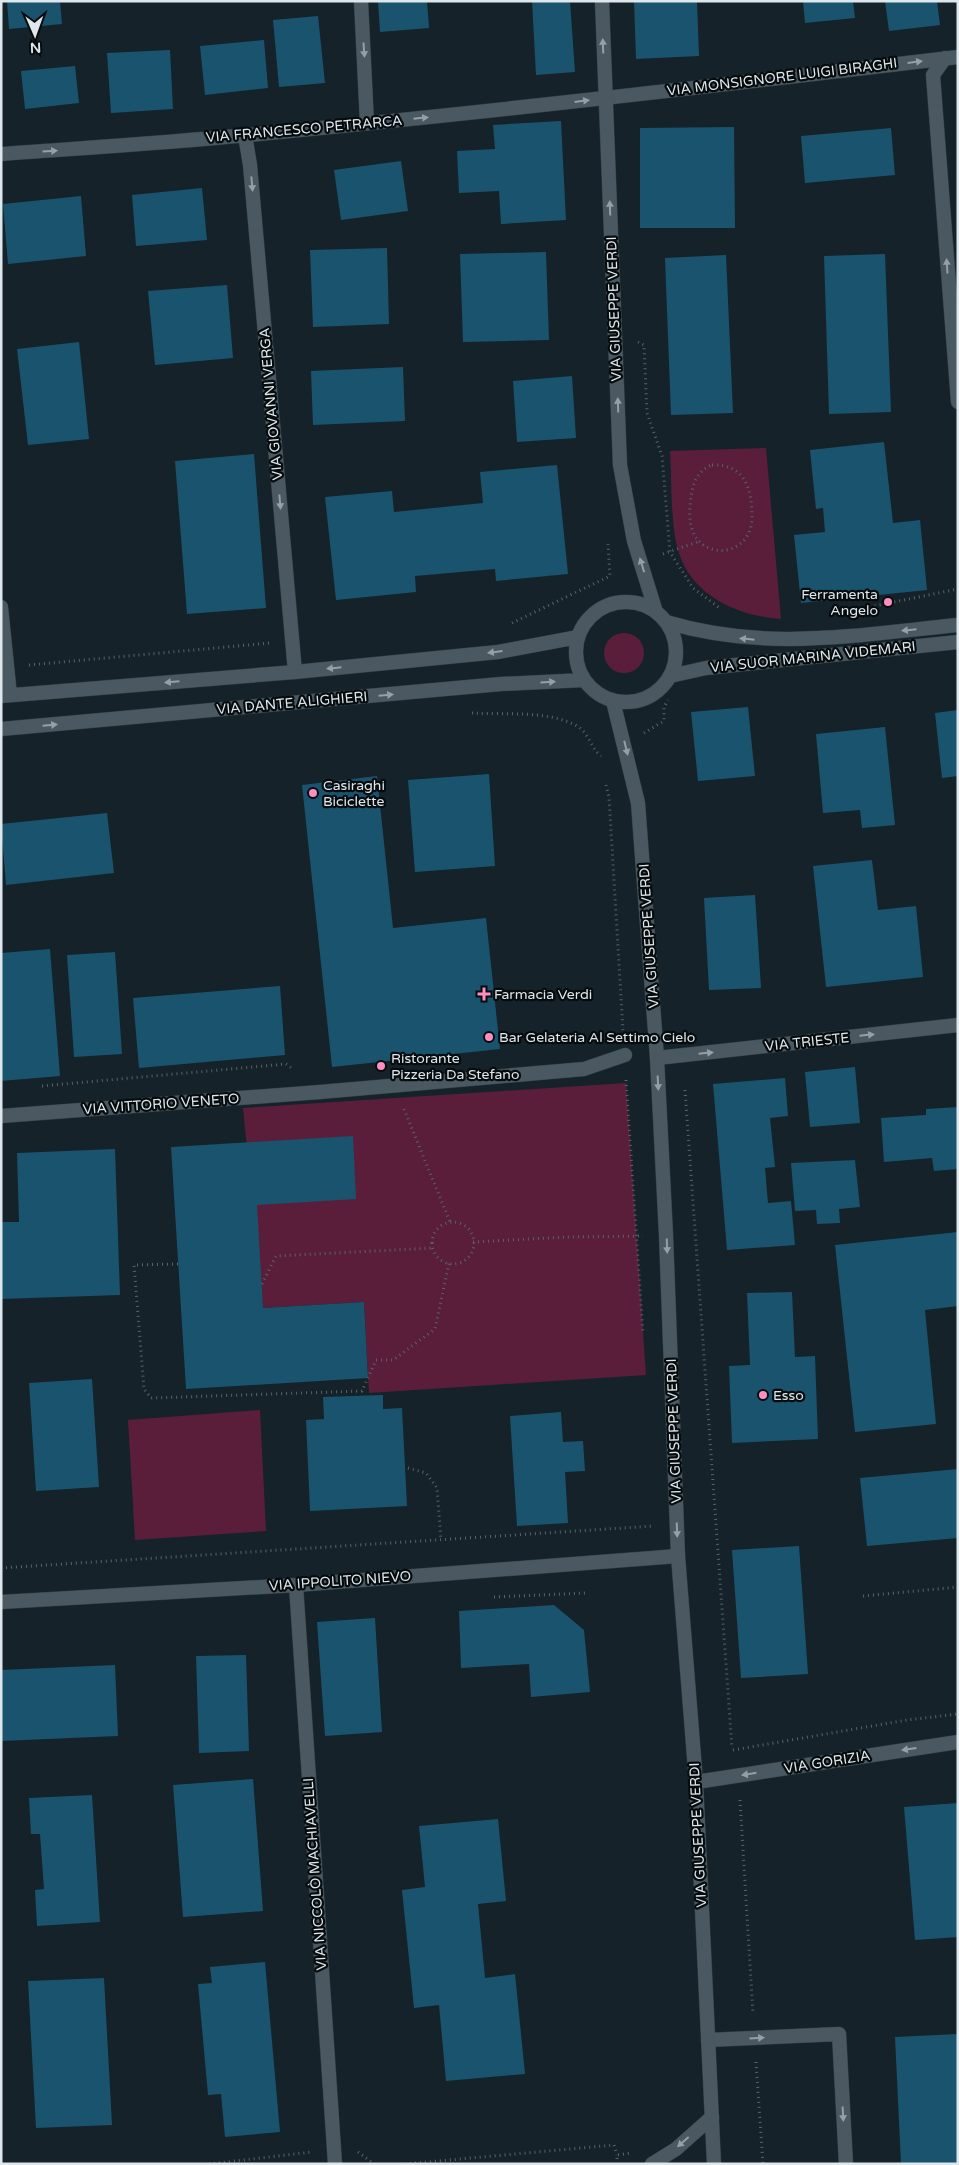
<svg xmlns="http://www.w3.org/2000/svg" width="959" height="2165" font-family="'Varela Round',sans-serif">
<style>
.green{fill:#5a1e3b}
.building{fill:#1a536d}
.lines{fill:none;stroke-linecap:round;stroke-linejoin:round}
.service-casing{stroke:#323c42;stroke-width:15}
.pedestrian-casing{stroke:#323c42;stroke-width:15}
.minor-casing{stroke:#323c42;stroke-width:15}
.tertiary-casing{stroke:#323c42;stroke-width:15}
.path{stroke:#58636a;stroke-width:3;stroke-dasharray:1 4;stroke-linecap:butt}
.service{stroke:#495861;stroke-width:14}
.pedestrian{stroke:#495861;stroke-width:14}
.minor{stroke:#495861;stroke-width:14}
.tertiary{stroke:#495861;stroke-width:14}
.oneway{fill:#94a0a6}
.poi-dot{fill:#fd8ebf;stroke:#060b0e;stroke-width:2}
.labels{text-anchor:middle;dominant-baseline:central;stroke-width:4.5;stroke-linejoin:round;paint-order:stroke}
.street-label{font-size:14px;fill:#dee7ec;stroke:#060b0e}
.poi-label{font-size:14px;fill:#dee7ec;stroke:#060b0e;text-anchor:start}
</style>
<rect width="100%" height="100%" fill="#15222a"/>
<path class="green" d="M766,448L781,619C739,616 693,597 679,553C670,526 672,481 670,451Z
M604 653a20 20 0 1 1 40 0a20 20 0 1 1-40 0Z
M626,1083L646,1375L369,1393L364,1302L263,1308L243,1108Z
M260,1410L266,1531L135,1540L128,1420Z"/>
<path class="building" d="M7,1H60L62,24L9,29Z
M378,1H427L429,28L380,32Z
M532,1H570L575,72L536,75Z
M634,1H697L699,56L636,59Z
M803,1H853L855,18L805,23Z
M885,1H937L940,25L889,31Z
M318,16L325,83L279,87L273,20Z
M264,40L268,88L205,95L200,46Z
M170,50L173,109L111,113L107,53Z
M75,66L79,103L25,109L21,71Z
M561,121L566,220L501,224L499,191L459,193L457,151L495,149L493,125Z
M734,127L735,228H640V128Z
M891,128L895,175L805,183L801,136Z
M401,161L408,211L341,220L334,170Z
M202,188L207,240L136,246L132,195Z
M81,196L86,256L8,264L3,204Z
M387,248L389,324L313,327L310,250Z
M546,252L549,340L463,342L460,254Z
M885,254L891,412L829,414L824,256Z
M726,255L733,413L671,415L665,258Z
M227,285L233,358L155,365L148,291Z
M79,342L89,439L28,445L17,349Z
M403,367L405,421L313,425L311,371Z
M572,376L576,438L517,442L513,381Z
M884,442L893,523L920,520L927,590L801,603L794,535L825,532L823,508L816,509L810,450Z
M254,454L266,608L187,614L175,461Z
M557,465L568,574L496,581L495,569L415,576L416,592L336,600L325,497L392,491L394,512L483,503L480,472Z
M748,707L755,776L698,781L691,712Z
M958,710V776L942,778L935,713Z
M885,727L895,825L862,828L860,810L823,813L816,734Z
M489,774L495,866L415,872L408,780Z
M377,776L393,928L486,918L500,1049L332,1067L302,785Z
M107,813L114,873L6,885L1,824Z
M872,860L878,910L916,906L923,977L826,987L813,866Z
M755,895L761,988L709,990L704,898Z
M50,949L60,1076L1,1081V953Z
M115,952L122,1054L74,1057L67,955Z
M280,986L285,1055L139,1068L133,998Z
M855,1067L860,1123L810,1127L805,1072Z
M785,1078L788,1116L770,1118L775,1167L765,1168L768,1203L791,1201L795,1245L727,1250L713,1084Z
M958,1107V1169L934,1171L932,1158L884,1162L881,1118L926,1115V1109Z
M353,1136L356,1199L257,1205L263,1308L364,1302L368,1378L186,1389L171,1147Z
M115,1149L120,1295L1,1299V1222H19L17,1153Z
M855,1160L860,1207L839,1209L840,1223L817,1224L816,1210L795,1211L791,1163Z
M958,1232V1306L925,1310L936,1424L855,1432L835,1245Z
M792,1292L795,1357L815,1356L818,1439L732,1443L729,1366L750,1365L747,1293Z
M92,1379L99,1487L36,1491L29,1383Z
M383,1395V1409L402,1408L407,1506L310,1511L306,1420L324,1419L323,1397Z
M561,1412L563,1442L583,1441L585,1471L565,1472L568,1523L517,1526L510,1416Z
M958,1469V1538L867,1546L860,1478Z
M799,1546L808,1674L741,1678L732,1550Z
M554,1605L584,1630L590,1692L531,1697L529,1664L461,1668L459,1611Z
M375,1618L382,1732L325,1736L317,1622Z
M246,1655L249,1751L199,1753L196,1656Z
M115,1665L118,1736L1,1741V1670Z
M253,1779L263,1911L183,1917L173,1785Z
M92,1795L100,1922L37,1926L35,1890L44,1889L40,1834H31L29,1798Z
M958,1803V1937L915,1940L904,1807Z
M498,1819L506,1901L478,1904L485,1978L515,1974L525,2074L446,2081L439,2005L414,2008L402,1890L425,1887L419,1826Z
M265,1962L280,2132L225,2137L221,2094L208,2095L198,1984L212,1983L210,1967Z
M104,1978L112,2125L36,2128L28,1981Z
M958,2034V2164H901L895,2037Z"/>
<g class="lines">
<defs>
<path id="service" d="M708,2040L839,2034L846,2164"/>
<path id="pedestrian" d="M320,1092L584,1069L625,1055"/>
<path id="minor" d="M361,1L367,123
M945,58L933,75L958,402
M245,135L250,165L295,672
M1,154C83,148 165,143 247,135C484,113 721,85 958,57
M1,607L10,695
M657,1058L958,1025
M1,1116L320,1092
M296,1585L335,2164
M1,1602L296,1585L678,1556
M696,1782L958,1742
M652,2164L676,2149L712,2117"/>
<path id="tertiary" d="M602,1L620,465L634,541L656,612
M576 652a50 50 0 1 1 100 0a50 50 0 1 1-100 0Z
M666,622C767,652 855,635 958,625
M670,676L706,668L958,642
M1,696L295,672L498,652L578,637
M613,701L638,803L657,1058L666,1235L678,1556L696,1782L714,2164
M1,729L501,684L584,680"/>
</defs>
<use href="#service" class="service-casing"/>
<use href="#pedestrian" class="pedestrian-casing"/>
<use href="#minor" class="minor-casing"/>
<use href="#tertiary" class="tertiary-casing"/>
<path class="path" d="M638,342L644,345L647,413L662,456L670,552L693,588L721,609
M712,465C746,464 752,490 752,518C751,557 702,561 692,529C688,518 690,503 692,491C694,479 701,469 712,465Z
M663,554L700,541
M860,609L958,589
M512,623L610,576L608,544
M29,665L270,643
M472,713C506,715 547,710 577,726C589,733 592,750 601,756
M644,733L664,721V707L668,700
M606,785L609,797L623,1031
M626,1080L643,1333
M42,1086L286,1064L293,1069
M685,1090L732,1748
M404,1109L450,1222
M432 1243a21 21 0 1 1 42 0a21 21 0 1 1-42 0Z
M473,1242L567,1237L643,1236
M178,1264L134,1265L144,1389L151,1398L362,1391L376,1360H393L435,1329L449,1263
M262,1284L276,1256L432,1248
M408,1468L426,1473L437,1488L441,1540
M1,1568L654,1526
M863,1596L958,1587
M494,1597L585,1593
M733,1750L907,1720L958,1714
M740,1800L753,2014
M756,2062L763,2164
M358,2152L374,2164
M209,2164L312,2152
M405,2164L614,2145L617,2155
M617,2164V2155L631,2153"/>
<use href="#service" class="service"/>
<use href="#pedestrian" class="pedestrian"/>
<use href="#minor" class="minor"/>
<use href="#tertiary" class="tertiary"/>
</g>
<defs><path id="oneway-solid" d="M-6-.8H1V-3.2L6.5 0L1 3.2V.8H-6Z" transform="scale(1.25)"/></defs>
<g class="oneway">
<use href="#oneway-solid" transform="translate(603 46) rotate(-92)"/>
<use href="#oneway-solid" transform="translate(364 50) rotate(86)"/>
<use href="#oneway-solid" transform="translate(915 62) rotate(-7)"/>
<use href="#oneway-solid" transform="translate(582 101) rotate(-7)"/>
<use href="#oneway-solid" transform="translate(421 118) rotate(-6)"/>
<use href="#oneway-solid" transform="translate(50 151) rotate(-4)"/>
<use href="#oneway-solid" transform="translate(252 184) rotate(85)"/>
<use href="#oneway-solid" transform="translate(610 208) rotate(-92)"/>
<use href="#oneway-solid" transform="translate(947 266) rotate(-94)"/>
<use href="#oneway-solid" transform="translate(618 405) rotate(-92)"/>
<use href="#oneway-solid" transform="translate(280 502) rotate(85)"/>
<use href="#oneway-solid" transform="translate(642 565) rotate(-107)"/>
<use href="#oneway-solid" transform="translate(909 630) rotate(174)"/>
<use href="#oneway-solid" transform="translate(747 639) rotate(-174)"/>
<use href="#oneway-solid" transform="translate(495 652) rotate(173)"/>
<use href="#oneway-solid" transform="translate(334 668) rotate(174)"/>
<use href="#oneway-solid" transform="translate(172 682) rotate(175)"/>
<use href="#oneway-solid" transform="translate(548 682) rotate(-3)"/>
<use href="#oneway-solid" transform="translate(386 695) rotate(-5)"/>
<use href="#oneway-solid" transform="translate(50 725) rotate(-5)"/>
<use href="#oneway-solid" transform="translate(626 748) rotate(76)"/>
<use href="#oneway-solid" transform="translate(867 1035) rotate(-6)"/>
<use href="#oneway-solid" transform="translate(706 1053) rotate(-6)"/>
<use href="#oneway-solid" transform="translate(658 1083) rotate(87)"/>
<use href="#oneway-solid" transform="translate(667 1246) rotate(88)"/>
<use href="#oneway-solid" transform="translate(677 1530) rotate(88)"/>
<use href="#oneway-solid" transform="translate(909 1749) rotate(172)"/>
<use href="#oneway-solid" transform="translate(749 1774) rotate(171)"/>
<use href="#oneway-solid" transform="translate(757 2038) rotate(-3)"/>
<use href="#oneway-solid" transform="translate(843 2114) rotate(87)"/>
<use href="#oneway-solid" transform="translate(683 2142) rotate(139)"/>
</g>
<g class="poi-dot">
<circle cx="888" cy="602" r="5"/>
<circle cx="313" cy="793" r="5"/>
<path d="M481.5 986.5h5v5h5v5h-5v5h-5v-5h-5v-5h5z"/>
<circle cx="489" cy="1037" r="5"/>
<circle cx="381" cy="1066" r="5"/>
<circle cx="763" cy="1395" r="5"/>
</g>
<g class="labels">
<g class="street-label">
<text transform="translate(782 77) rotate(-7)">VIA MONSIGNORE LUIGI BIRAGHI</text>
<text transform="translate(304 129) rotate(-5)">VIA FRANCESCO PETRARCA</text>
<text transform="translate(614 309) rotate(-92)">VIA GIUSEPPE VERDI</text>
<text transform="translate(271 404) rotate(-95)">VIA GIOVANNI VERGA</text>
<text transform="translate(813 657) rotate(-6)">VIA SUOR MARINA VIDEMARI</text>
<text transform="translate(292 703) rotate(-5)">VIA DANTE ALIGHIERI</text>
<text transform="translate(649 936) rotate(-94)">VIA GIUSEPPE VERDI</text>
<text transform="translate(807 1042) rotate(-6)">VIA TRIESTE</text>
<text transform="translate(161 1104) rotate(-4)">VIA VITTORIO VENETO</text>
<text transform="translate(674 1431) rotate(-92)">VIA GIUSEPPE VERDI</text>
<text transform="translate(340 1581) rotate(-4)">VIA IPPOLITO NIEVO</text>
<text transform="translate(827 1762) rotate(-9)">VIA GORIZIA</text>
<text transform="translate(698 1835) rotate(-93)">VIA GIUSEPPE VERDI</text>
<text transform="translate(315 1874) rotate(-94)">VIA NICCOLÒ MACHIAVELLI</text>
</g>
<g class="poi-label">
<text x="878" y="594" text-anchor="end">Ferramenta<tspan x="878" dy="16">Angelo</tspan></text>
<text x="323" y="785">Casiraghi<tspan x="323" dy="16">Biciclette</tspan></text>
<text x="494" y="994">Farmacia Verdi</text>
<text x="499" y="1037">Bar Gelateria Al Settimo Cielo</text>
<text x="391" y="1058">Ristorante<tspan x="391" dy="16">Pizzeria Da Stefano</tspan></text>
<text x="773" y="1395">Esso</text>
</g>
</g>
<rect width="959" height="2165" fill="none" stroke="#dee7ec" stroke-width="5"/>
<g transform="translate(35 35) rotate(178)" stroke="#060b0e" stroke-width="4" paint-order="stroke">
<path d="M0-4L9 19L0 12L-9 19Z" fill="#dee7ec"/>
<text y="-8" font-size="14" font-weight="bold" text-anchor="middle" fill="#dee7ec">N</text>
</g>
</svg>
